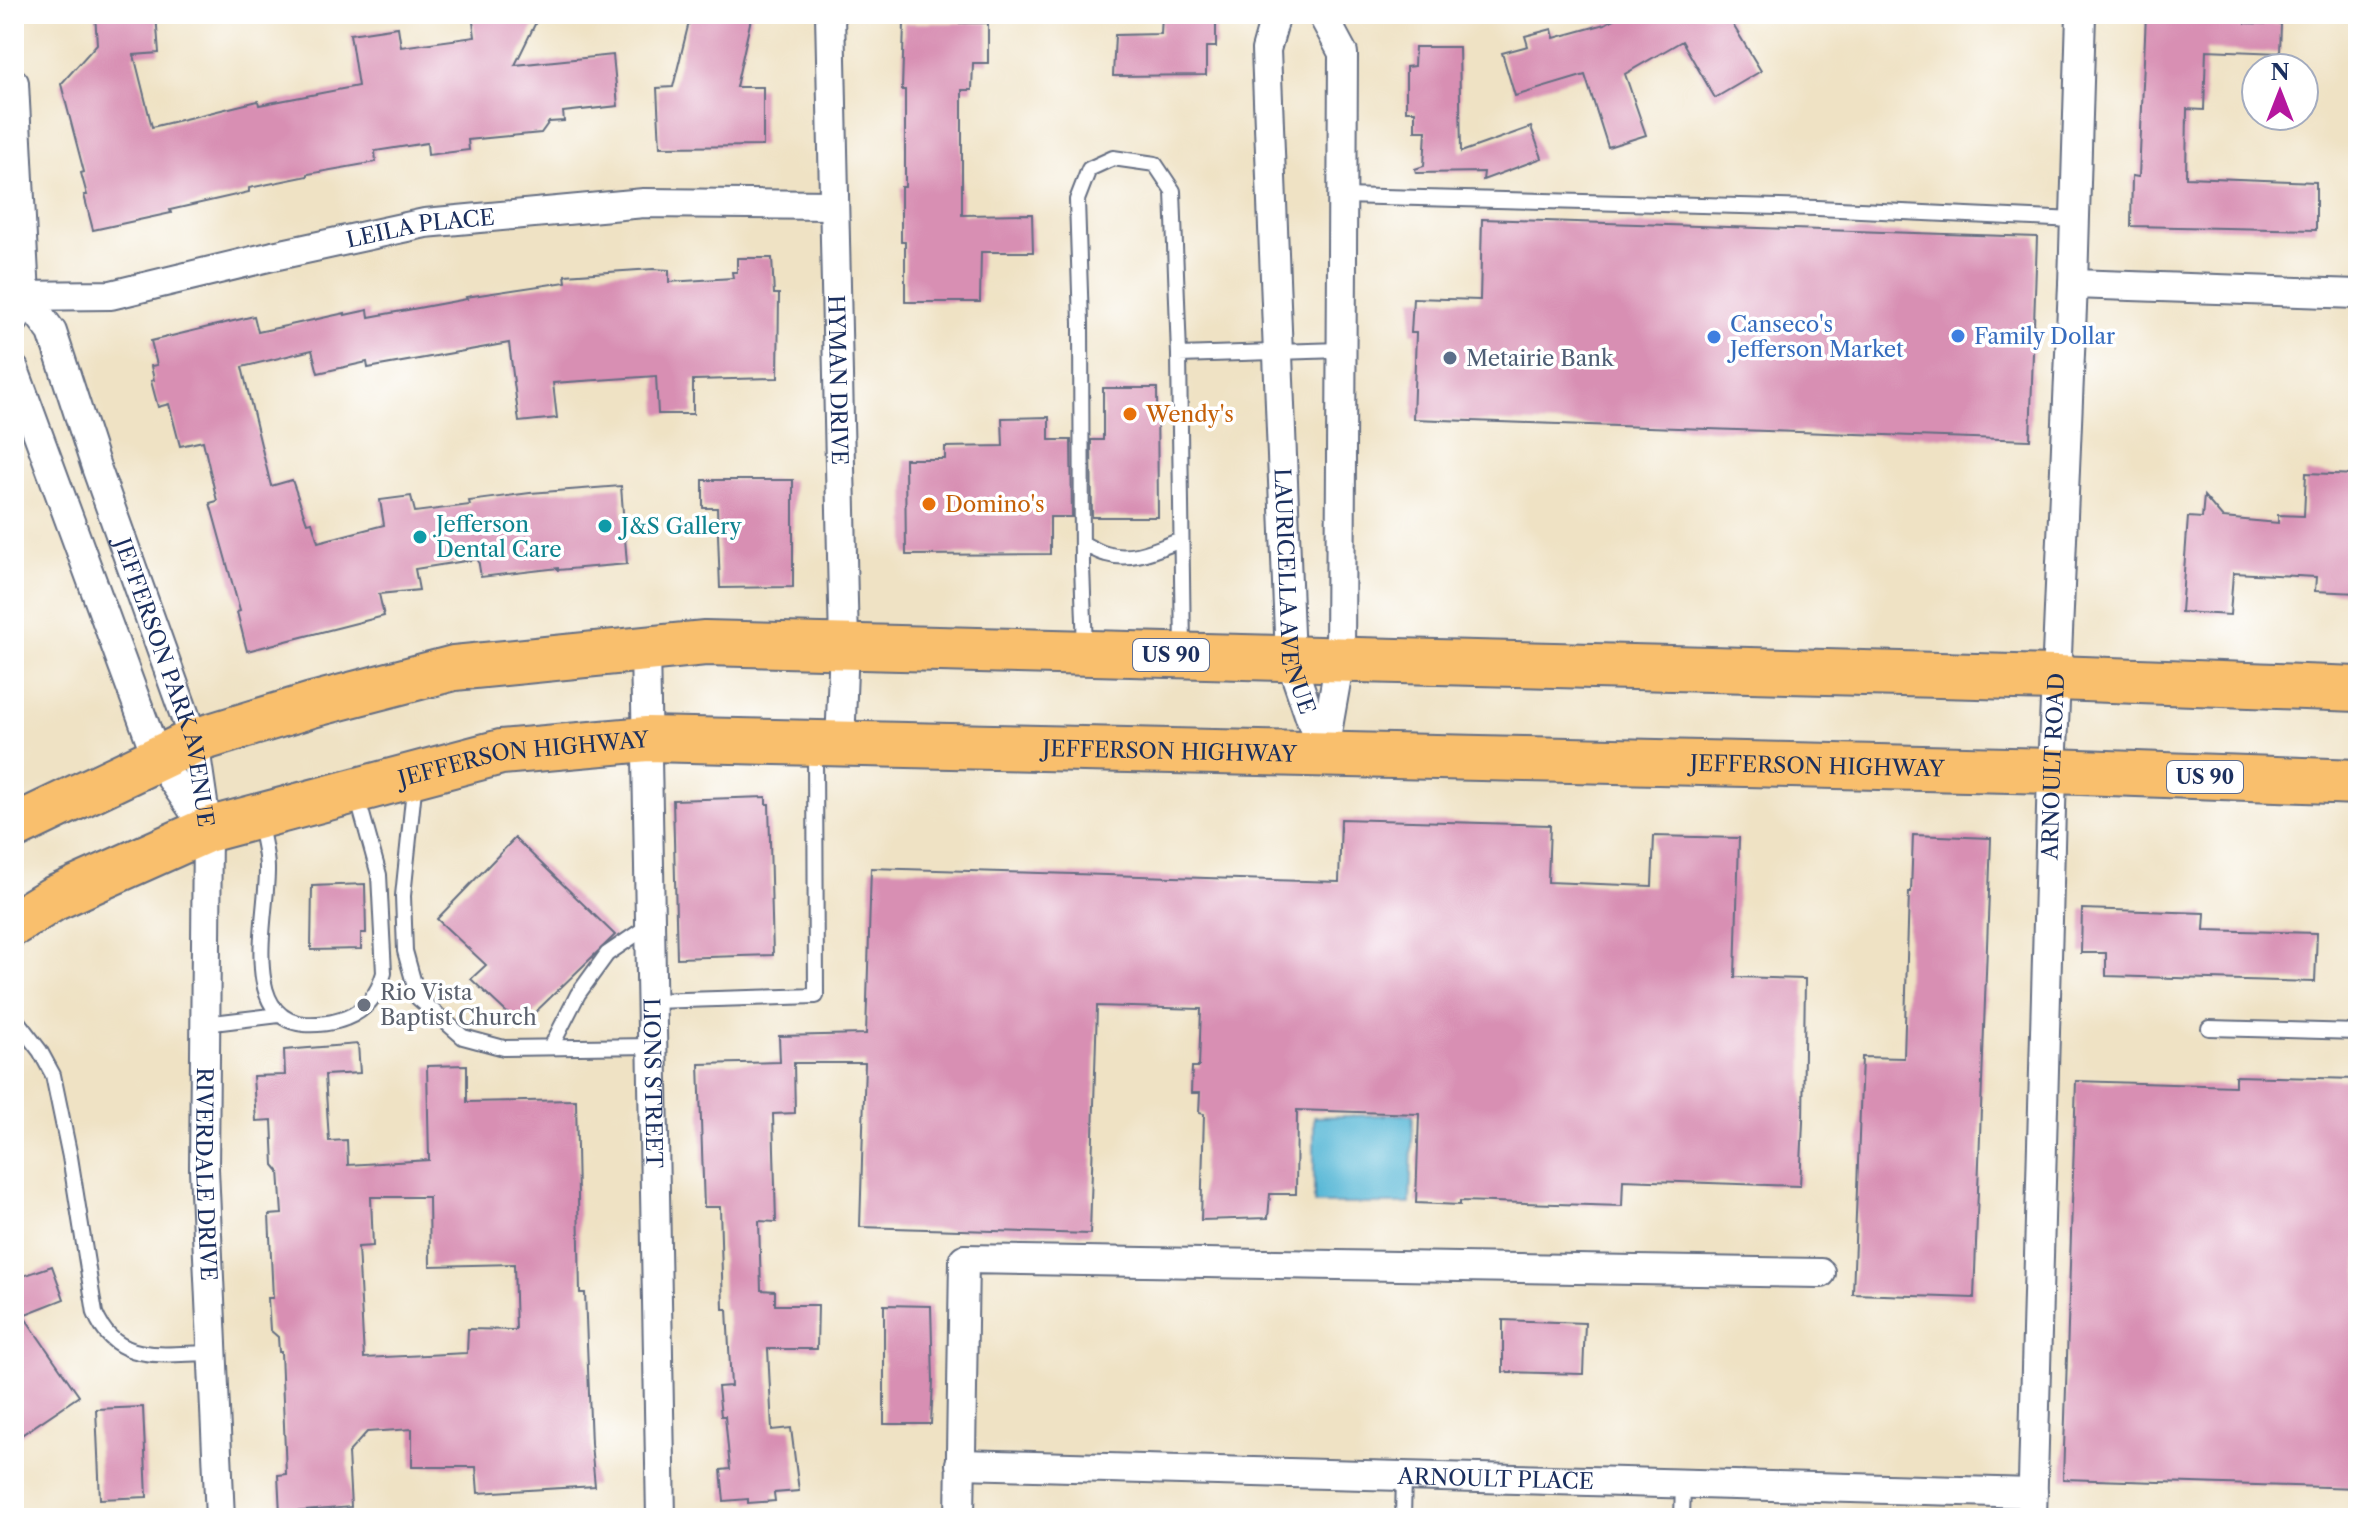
<svg xmlns="http://www.w3.org/2000/svg" width="2372" height="1532" font-family="'Libre Caslon Text',serif">
<style>
.water{fill:#57b7d6;stroke:#39739a;stroke-width:2}
.building{fill:#d88fb3;fill-rule:evenodd}
.lines{fill:none;stroke-linecap:round;stroke-linejoin:round}
.lane-casing{stroke:#656e82;stroke-width:18}
.street-casing{stroke:#656e82;stroke-width:32}
.primary-casing{stroke:#656e82;stroke-width:48}
.lane{stroke:#fff;stroke-width:14}
.street{stroke:#fff;stroke-width:28}
.primary{stroke:#f9bf6d;stroke-width:44}
.shop-dot{fill:#3f7fe0;stroke:#fff;stroke-width:3}
.service-dot{fill:#5c6f8a;stroke:#fff;stroke-width:3}
.food-dot{fill:#e8710a;stroke:#fff;stroke-width:3}
.culture-dot{fill:#0f9aa8;stroke:#fff;stroke-width:3}
.worship-dot{fill:#6b7280;stroke:#fff;stroke-width:3}
.labels{text-anchor:middle;dominant-baseline:central;stroke-width:7;stroke-linejoin:round;paint-order:stroke}
.shield{fill:#fff;stroke:#5f6d8e;stroke-width:2}
.shield-label{font-size:20px;font-weight:bold;fill:#1b2f5e}
.street-label{font-size:22px;fill:#1b2f5e;stroke:#fff}
.shop-label{font-size:22px;fill:#366cbe;stroke:#fff;text-anchor:start}
.service-label{font-size:22px;fill:#4e5e75;stroke:#fff;text-anchor:start}
.food-label{font-size:22px;fill:#c56008;stroke:#fff;text-anchor:start}
.culture-label{font-size:22px;fill:#0d838f;stroke:#fff;text-anchor:start}
.worship-label{font-size:22px;fill:#5b616d;stroke:#fff;text-anchor:start}
</style>
<rect width="100%" height="100%" fill="#fff"/>
<filter id="ink" filterUnits="userSpaceOnUse"><feTurbulence type="fractalNoise" baseFrequency=".0125" numOctaves="2"/><feDisplacementMap in="SourceGraphic" scale="16" xChannelSelector="R" yChannelSelector="G"/><feConvolveMatrix kernelMatrix="1 2 1 2 8 2 1 2 1" color-interpolation-filters="sRGB"/></filter>
<filter id="wash" filterUnits="userSpaceOnUse"><feTurbulence type="fractalNoise" baseFrequency=".006" numOctaves="4" result="noise"/><feDisplacementMap in="SourceGraphic" scale="32" xChannelSelector="R" yChannelSelector="G"/><feGaussianBlur stdDeviation="1.8" result="paint"/><feColorMatrix in="noise" values="0 0 0 0 0 0 0 0 0 0 0 0 0 0 0 0 0 1.4 0 .05"/><feComposite in="paint" operator="in"/></filter>
<g filter="url(#wash)">
<rect width="100%" height="100%" fill="#efe2c4"/>
<path class="water" d="M1413,1114L1410,1204H1314V1117Z"/>
<g id="blocks">
<path class="building" d="M95,14H156L159,53L134,55L152,127L258,101L259,105L358,86L350,34L398,27L401,47L475,37L472,14H540L515,65L613,55L618,106L563,112L564,121L549,122L541,133L468,140L469,150L428,155L427,143L375,151L376,162L308,174V176L249,188V192L170,210L171,213L93,230L84,195H87L81,173L84,172L61,84L97,44Z
M691,14H752L736,87H763V146L660,147L657,88L673,87Z
M1162,14H1207V19H1216V47H1206V75L1113,76L1115,35L1161,34Z
M1622,14H1728L1727,15L1761,71L1715,98L1682,41L1625,74L1646,135L1608,147L1585,75L1515,96L1502,53L1528,46L1525,36L1552,29L1554,38L1605,24Z
M2146,14H2246V23L2281,24L2280,53L2206,50L2204,110L2187,109L2186,177L2316,182V230L2131,226L2132,176L2139,177Z
M904,23H988V63H973L972,90H962V215L1032,214L1033,252H981L980,302H905V242H901V187H905V90H902Z
M1415,47H1459L1461,152L1531,127L1542,158L1483,180L1484,172L1416,173L1415,169L1424,166L1426,131H1415V111H1406V67L1414,66Z
M1482,219L2037,237L2030,440L1413,419L1416,333H1411L1413,298L1480,300Z
M737,258H772L774,294H779L778,378L693,380V414H658L656,376L553,383L557,418L519,422L509,343L368,368L367,362L318,373L312,350L242,367L271,486L292,480L307,523L312,522L318,542L384,525L380,500L411,496L415,512L470,505L469,501L530,493L621,486L627,564L558,570V568L481,577L478,559L415,569L419,590L379,594L384,616L247,651L237,612L240,611L210,503L217,501L203,441L180,446L169,404L158,407L151,381L154,380L151,366L157,365L151,341L254,316L258,332L345,313V315L368,310L369,317L467,299L466,297L566,282L565,275L653,269L669,270V282L733,278L732,272H737Z
M1103,388H1157L1158,517H1092L1091,440H1103Z
M1049,417V440H1071L1072,517H1050V554L906,555L905,459H945V447L1003,446L1002,418Z
M2306,473L2358,475V593L2315,591L2316,577L2233,573L2230,615L2181,612L2188,517L2202,518L2204,496L2223,518L2278,523V515L2304,516Z
M703,480H793V587L720,588L717,508H703Z
M766,797V804H769L773,955L677,958L673,800Z
M1341,819L1550,825L1548,882L1652,886L1654,836L1739,838L1735,977L1805,979L1803,1122L1800,1186L1623,1180L1622,1206L1460,1201V1205L1416,1203L1419,1114L1297,1110L1296,1194H1270L1268,1218L1201,1220L1204,1114L1199,1113L1200,1093H1191L1192,1067H1199L1201,1009L1097,1006L1090,1234L860,1227L865,1063H794L795,1113L773,1114L776,1222L759,1221L761,1290L775,1291V1305H818L817,1349H768L772,1430L791,1428L799,1491L774,1493L775,1501L748,1503V1499L724,1501L721,1470L730,1469L725,1416H721L718,1387L731,1386L727,1309H723L720,1207H704L699,1064L780,1062L779,1036L866,1034L871,868L1339,882Z
M1913,835L1991,838L1974,1298L1853,1294L1862,1057L1904,1058L1909,892H1911Z
M515,838L615,935L521,1026L471,979L486,965L437,919Z
M365,884L366,933H361V949L311,950L312,886Z
M2082,909L2205,913L2204,930L2317,933L2315,982L2106,976V953H2081Z
M358,1044L360,1073L325,1075L329,1141L347,1140L348,1165L429,1160L427,1066L467,1065V1102L576,1100L580,1293H585L591,1444L595,1486L478,1493L476,1467H412V1429L367,1432L348,1453L351,1507L280,1513L278,1475L286,1474L281,1352H279L278,1337L270,1330L268,1298H273L269,1215L282,1214L279,1171L274,1165L272,1120L256,1121L253,1076L285,1075L284,1050ZM371,1197H429L430,1266L514,1264L516,1330L468,1329L467,1353L364,1358L358,1247L373,1246Z
M2235,1076L2358,1079V1488L2063,1479L2076,1081L2235,1086Z
M52,1266L64,1299L23,1315L79,1396L14,1440V1279Z
M884,1305L931,1306L933,1381L931,1424H884Z
M1503,1320L1585,1323L1583,1374L1503,1372Z
M143,1407L147,1497L100,1499L96,1409Z"/>
</g>
</g>
<g filter="url(#ink)">
<use href="#blocks" fill-opacity="0" stroke="#656e82" stroke-width="2"/>
<g class="lines">
<defs>
<path id="lane" d="M1342,196L1817,208L2075,220
M1179,355L1341,350
M1082,543C1090,547 1098,552 1106,554C1132,562 1157,549 1181,540
M1085,648L1082,566L1081,323L1077,200L1089,169L1113,158L1155,164L1173,191L1179,355L1183,651
M415,779L403,896L405,951L418,998L463,1037L504,1048L653,1046
M259,821C262,836 267,854 267,869C268,911 239,1018 304,1024C317,1025 334,1023 346,1018C367,1010 378,994 384,973L379,875L357,796
M652,1001L816,996L815,748
M14,1017L40,1051L53,1075L70,1157L95,1313C116,1366 165,1353 212,1353
M205,1024L279,1015
M2209,1028L2358,1032
M551,1047L578,994L607,954L651,924
M1403,1518L1404,1476
M1682,1518L1683,1484"/>
<g id="street">
<path id="s1" d="M830,14L844,646L840,744"/>
<path id="s2" d="M1276,14L1266,50L1290,659L1323,755"/>
<path d="M1322,14L1343,53L1340,659L1324,750"/>
<path d="M14,83L25,296L14,321"/>
<path d="M2073,284L2358,294"/>
<path id="s3" d="M14,296L111,295L273,256L425,223L644,203L833,205"/>
<path id="s4" d="M25,296L52,332L96,467L194,741L207,830L204,1169L220,1518"/>
<path d="M14,369L157,758L202,823"/>
<path id="s5" d="M645,649L661,1518"/>
<path id="s6" d="M960,1464L2033,1493"/>
<path d="M960,1518L964,1259L1821,1273"/>
<path id="s7" d="M2032,1518L2052,771L2073,284L2081,14"/>
</g>
<g id="primary">
<path d="M14,827L194,741L312,705L454,668L705,643L2056,678L2358,689"/>
<path id="s8" d="M14,923L53,899L207,830L501,752L647,739L2052,771L2358,782"/>
</g>
</defs>
<use href="#lane" class="lane-casing"/>
<use href="#street" class="street-casing"/>
<use href="#primary" class="primary-casing"/>
<use href="#lane" class="lane"/>
<use href="#street" class="street"/>
<use href="#primary" class="primary"/>
</g>
</g>
<g class="shop-dot">
<circle cx="1958" cy="336" r="8"/>
<circle cx="1714" cy="337" r="8"/>
</g>
<circle class="service-dot" cx="1450" cy="358" r="8"/>
<g class="food-dot">
<circle cx="1130" cy="414" r="8"/>
<circle cx="929" cy="504" r="8"/>
</g>
<g class="culture-dot">
<circle cx="605" cy="526" r="8"/>
<circle cx="420" cy="537" r="8"/>
</g>
<circle class="worship-dot" cx="364" cy="1005" r="8"/>
<g class="labels">
<g class="shield">
<rect x="1133" y="639" width="76" height="32" rx="6"/>
<rect x="2167" y="761" width="76" height="32" rx="6"/>
</g>
<g class="shield-label">
<text x="1171" y="655">US 90</text>
<text x="2205" y="777">US 90</text>
</g>
<g class="street-label">
<text stroke="none"><textPath href="#s3" startOffset="414">LEILA PLACE</textPath></text>
<text stroke="none"><textPath href="#s1" startOffset="366">HYMAN DRIVE</textPath></text>
<text stroke="none"><textPath href="#s2" startOffset="580">LAURICELLA AVENUE</textPath></text>
<text stroke="none"><textPath href="#s4" startOffset="414">JEFFERSON PARK AVENUE</textPath></text>
<text stroke="none"><textPath href="#s8" startOffset="1188">JEFFERSON HIGHWAY</textPath></text>
<text stroke="none"><textPath href="#s8" startOffset="540">JEFFERSON HIGHWAY</textPath></text>
<text stroke="none"><textPath href="#s8" startOffset="1836">JEFFERSON HIGHWAY</textPath></text>
<text stroke="none"><textPath href="#s7" startOffset="752">ARNOULT ROAD</textPath></text>
<text stroke="none"><textPath href="#s5" startOffset="434">LIONS STREET</textPath></text>
<text stroke="none"><textPath href="#s4" startOffset="912">RIVERDALE DRIVE</textPath></text>
<text stroke="none"><textPath href="#s6" startOffset="536">ARNOULT PLACE</textPath></text>
</g>
<g class="shop-label">
<text x="1730" y="324">Canseco's<tspan x="1730" dy="25">Jefferson Market</tspan></text>
<text x="1974" y="336">Family Dollar</text>
</g>
<g class="service-label">
<text x="1466" y="358">Metairie Bank</text>
</g>
<g class="food-label">
<text x="1146" y="414">Wendy's</text>
<text x="945" y="504">Domino's</text>
</g>
<g class="culture-label">
<text x="436" y="524">Jefferson<tspan x="436" dy="25">Dental Care</tspan></text>
<text x="621" y="526">J&amp;S Gallery</text>
</g>
<g class="worship-label">
<text x="380" y="992">Rio Vista<tspan x="380" dy="25">Baptist Church</tspan></text>
</g>
</g>
<rect width="2372" height="1532" fill="none" stroke="#fff" stroke-width="48"/>
<g transform="translate(2280 92)"><circle r="38" fill="#ffffff" stroke="#a4acbf" stroke-width="2"/>
<path d="M0-6L14 30L0 20L-14 30Z" fill="#b5179e"/>
<text y="-12" font-size="22" font-weight="bold" text-anchor="middle" fill="#1b2f5e">N</text>
</g>
</svg>
